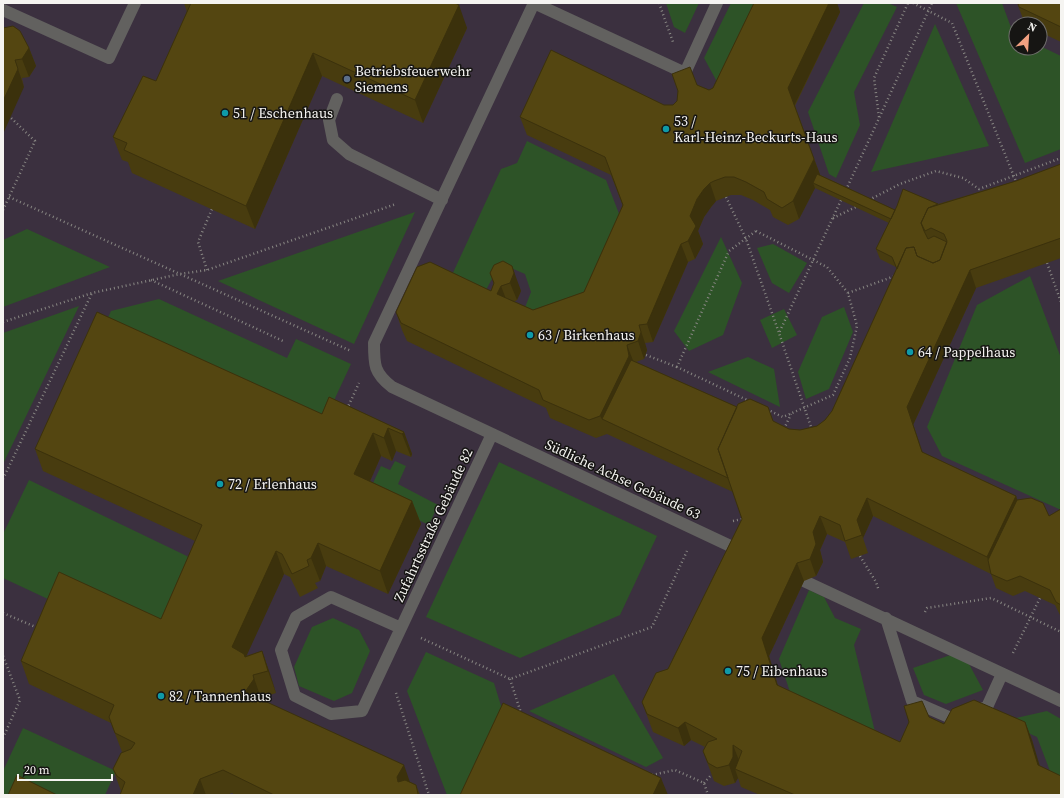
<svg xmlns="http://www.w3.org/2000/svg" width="1064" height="798" font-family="'Source Serif 4',serif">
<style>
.commercial{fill:#3b303f;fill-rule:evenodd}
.green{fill:#2d5327}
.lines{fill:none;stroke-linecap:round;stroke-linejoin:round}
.path{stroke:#888783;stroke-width:2.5;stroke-dasharray:1 3;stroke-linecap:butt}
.minor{stroke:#62615f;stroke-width:12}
.wall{fill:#483c0f;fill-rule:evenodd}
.shaded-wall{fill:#3b310c}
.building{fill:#544611;stroke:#3b310c}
.service-dot{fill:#5c6f8a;stroke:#161513;stroke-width:1.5}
.culture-dot{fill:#0f9aa8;stroke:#161513;stroke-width:1.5}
.labels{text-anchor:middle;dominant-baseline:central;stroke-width:3;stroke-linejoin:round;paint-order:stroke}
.poi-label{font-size:14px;fill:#f5f4f1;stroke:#161513;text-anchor:start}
.street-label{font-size:14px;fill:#f5f4f1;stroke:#161513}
</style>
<rect width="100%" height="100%" fill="#2e2d29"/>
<path class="commercial" d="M3,3H1061V795H3ZM1016,24H1040V48H1016Z"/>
<path class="green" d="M666,3H699L685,33L674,27Z
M731,3H762L722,91L704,58Z
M864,3H888L897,7L854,92L860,125L836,178L829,174L808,112Z
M956,3H1002L1013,33L1016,34V48H1040V46L1061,56V149L1025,163Z
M935,24L989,146L871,172Z
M527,141L606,180L623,224L584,306L541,319L524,310L531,292L525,274L511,268L495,273L485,292L451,277L501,169L517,163Z
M415,212L354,344L218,281Z
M27,229L110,267L3,307V240Z
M721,237L742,283L723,335L689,351L674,331Z
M773,244L807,263L789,293L772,283L757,248Z
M1030,276L1061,358V510L942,456L927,427L977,305Z
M159,299L287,358L296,339L351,364L323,424L105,324L111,311Z
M79,306L3,464V333Z
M844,307L853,332L829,389L806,399L798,372L822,317Z
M784,309L797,335L772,348L760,320Z
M748,357L774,369L780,407L708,372Z
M395,461L406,466L398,484L438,505L429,525L367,496L381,466L390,470Z
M499,462L657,536L620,615L520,658L426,617Z
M29,480L191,558L159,626L50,600L3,578V534Z
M809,590L824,597L835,618L861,629L854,645L877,740L793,701L779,659Z
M333,618L359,630L370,651L352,693L334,701L299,686L294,667L312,627Z
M962,651L983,690L946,704L924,695L913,668Z
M426,652L494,683L502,709L464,795H447L407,691Z
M614,674L663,758L646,767L529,711Z
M1047,711L1061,719V783L1053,779L1037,737L1002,721Z
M23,728L116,771L105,795H3V771Z"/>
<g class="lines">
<path class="path" d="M659,3L673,42
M913,3L952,23L1017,184
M879,117L874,78L908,3
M846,190L932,3
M9,197L351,351
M726,197L746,239L779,333
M869,200L900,184L936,171L963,178L979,189L1061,158
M3,210L35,141L10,117
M833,218L858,206
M756,231L827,267L848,293L857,326L850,358L833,395L783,417L677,367L729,251Z
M1047,263L1061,302
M207,270L198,242L212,209
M151,280L283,341
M848,293L895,276
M3,322L92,293L180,274L207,270L396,204
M646,355L677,367
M347,409L359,383
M784,429L791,414
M812,430L779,333L842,198
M3,479L92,293
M733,521L742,519
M860,556L876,582L879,591
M925,612L927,608L991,598L1061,632
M3,613L38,628
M421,638L510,679L652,627L687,551
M1013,653L1040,598
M3,656L20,700L3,738
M510,679L521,713
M396,693L429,795
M652,775L675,770L704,783L708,795
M704,783L712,774"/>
<path class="minor" d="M534,3L374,343C374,365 374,373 392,387L741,551
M534,3L685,73L717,3
M3,10L109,58L135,3
M337,99L329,120L333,140L349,154L442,200
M804,581L1061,701
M886,618L912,701L951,718L987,707L1002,674
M401,628L362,711L331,714L295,696L281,650L296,617L331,597L401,628L492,434"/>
</g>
<path class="wall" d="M184,3H455L467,28L423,123L322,76L255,229L132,173L128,162L122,160L113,137L156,81L187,12Z
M754,3H837L840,12L795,106L820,175L895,210L938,204L1016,181L1061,164V258L976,288L913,425L922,452L1016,496L1017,500L1049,516L1061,509V617L1055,605L1025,591L1013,596L996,588L991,574L873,516L863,538L868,553L851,559L845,542L827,534L820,550L823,562L816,576L804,581L769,656L778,686L900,742L929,717L944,724L1025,722L1032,740L1039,766L1061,795H760L741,787L738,778L735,783L724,786L714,781L703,751L705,747L691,740L684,746L653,732L642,702L668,669L742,519L733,492L607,434L596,438L550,418L546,408L407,341L402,330L396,312L491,291L494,284L490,273L518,284L521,291L517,300L514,302L533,310L584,292L623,206L611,175L527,135L520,117L673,105L697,85L709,90L713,88ZM815,188L889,223L876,249L880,259L896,267L897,270L832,411L825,420L817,426L800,430L789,429L773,421L737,407L636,362L644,359L647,350L645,343L653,342L688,262L695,259L703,244L698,231L704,217L711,207L716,201L731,195H741L753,200L770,210L773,217L788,225L799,219Z
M1017,3H1061V42L1040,32V24H1025Z
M3,28L29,48L36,66L29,77L22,78L24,87Z
M329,397L404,432L412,454L411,457L396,451L392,461L381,456L370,481L412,501L421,524L388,594L326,566L320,581L315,583L318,588L300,597L290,577L284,574L246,656L262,651L270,674L276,693L261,698V700L416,785L420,795H235L232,793L227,795H120L121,791L113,769L122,752L111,723L29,684L21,661L161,619L195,541L43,471L35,449L322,414Z"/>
<path class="shaded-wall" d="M829,3H837L840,12L794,106L788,88Z
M459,5L467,28L423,123L415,100Z
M29,48L36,66L29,77L22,59Z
M313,53L322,76L255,229L246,206Z
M15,60L24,87L3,134V101Z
M814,159L821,177L813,183L815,188L799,219L793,201Z
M710,183L716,201L711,207L704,217L698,231L703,244L695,259L688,241L690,216L697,199L704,189Z
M681,244L688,262L653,342L647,324Z
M512,266L521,291L517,300L510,283Z
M970,270L976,288L913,425L929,470L907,407Z
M501,286L508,304L497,294Z
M639,325L645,343L647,350L644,359L638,341Z
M627,345L634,363L602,419L600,416Z
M388,428L396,451L392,461L384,438Z
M404,432L412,454L411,457L402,434Z
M373,433L381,456L363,497L354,474Z
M1016,496L1022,514L993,575L987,557Z
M867,498L873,516L863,538L868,553L857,520Z
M412,501L421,524L388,594L380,571Z
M820,516L827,534L820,550L823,562L816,576L810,559L813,532Z
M318,543L326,566L320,581L311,558Z
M276,551L284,574L240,670L232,647Z
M797,563L804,581L769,656L783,703L777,685L762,638Z
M262,651L270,674L276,693L268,671Z
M253,675L261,698L262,702L245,692Z
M685,722L691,740L684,746L678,728Z
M1025,722L1032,740L1045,783L1038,765Z
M733,745L740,763L735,769L738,778L735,783L729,765Z
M404,765L412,788L403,795L397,777Z
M661,778L668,795H653Z
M200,779L206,795H193Z"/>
<path class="building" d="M191,3H455L459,5L415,100L313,53L246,206L124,150L127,143L113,137L143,76L156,81Z
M754,3H829L788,88L814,159L793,201L782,208L767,199L764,192L746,182L734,177H725L714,181L710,183L704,189L697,199L690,216L696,226L688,241L681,244L647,324L639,325L641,332L638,341L627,345L629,356L600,416L589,420L543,400L539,390L401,323L396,312L417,267L430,262L491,291L494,283L490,273L494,265L503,261L512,266L514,273L510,283L501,286L497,294L533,310L584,292L623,205L605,157L520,117L551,50L664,105H673L677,101L678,91L672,74L690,67L697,85L709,90L713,88Z
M1018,3H1061V27L1019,7Z
M13,26L20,31L29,48L22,59L15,60L18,69L3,101V28Z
M1061,164V238L970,270L907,407L922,452L1016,496L987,557L867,498L857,520L862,535L845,541L840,525L820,516L813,532L816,544L810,559L797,563L762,638L777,685L900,742L909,722L904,706L922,701L929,717L944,724L952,709L974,700L1025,722L1038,765L1061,776V795H795L735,769L742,751L733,745V757L729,765L717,768L708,763L703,751L708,742L717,739L685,722L678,728L647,714L642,702L656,673L668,669L742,519L718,449L738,404L750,399L768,407L773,421L789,429L800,430L817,426L825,420L832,411L906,248L914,247L917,256L933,263L940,260L947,241L944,234L931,228L925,231L921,223L928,208L1016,181Z
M817,174L895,210L891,219L813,183Z
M903,189L938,204L928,208L921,223L924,231L928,239L934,236L947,242L940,260L933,263L917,256L914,247L906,248L897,269L892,257L876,249L897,206Z
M97,312L322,414L329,397L404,432L402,434L388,428L384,438L373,433L354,474L412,501L380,571L318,543L311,558L307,560L309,566L292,574L282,554L276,551L232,647L244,654L245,657L262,651L268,671L253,675L254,679L245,692L404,765L397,777L398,782L405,780L416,785L418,794V795H274L223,770L200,779L193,795H120L125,782L117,776L113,769L121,753L131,749L135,743L115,733L109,717L114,705L21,661L59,572L161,619L202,525L35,449Z
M631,360L737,407L718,449L728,478L602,419Z
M1031,498L1043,503L1049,516L1061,509V605L1056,602L1050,590L1020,576L1007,581L991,574L988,560L1017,500Z
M503,703L661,778L653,795H460Z
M17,775L57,795H8Z"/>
<circle class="service-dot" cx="347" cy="79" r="4"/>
<g class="culture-dot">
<circle cx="225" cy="113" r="4"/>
<circle cx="666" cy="129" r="4"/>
<circle cx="530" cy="335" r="4"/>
<circle cx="910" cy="352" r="4"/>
<circle cx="220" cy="484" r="4"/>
<circle cx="728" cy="671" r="4"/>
<circle cx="161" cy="696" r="4"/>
</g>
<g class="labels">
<g class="poi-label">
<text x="355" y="71">Betriebsfeuerwehr<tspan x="355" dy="16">Siemens</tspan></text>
<text x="233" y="113">51 / Eschenhaus</text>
<text x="674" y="121">53 /<tspan x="674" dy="16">Karl-Heinz-Beckurts-Haus</tspan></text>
<text x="538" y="335">63 / Birkenhaus</text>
<text x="918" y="352">64 / Pappelhaus</text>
<text x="228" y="484">72 / Erlenhaus</text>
<text x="736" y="671">75 / Eibenhaus</text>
<text x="169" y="696">82 / Tannenhaus</text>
</g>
<g class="street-label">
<text transform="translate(623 479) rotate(25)">Südliche Achse Gebäude 63</text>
<text transform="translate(433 525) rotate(-65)">Zufahrtsstraße Gebäude 82</text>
</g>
</g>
<rect width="1064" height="798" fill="none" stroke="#f5f4f1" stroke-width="8"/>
<g transform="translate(1028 36) rotate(25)"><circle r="19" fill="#161513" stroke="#6f6e6c"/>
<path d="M0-3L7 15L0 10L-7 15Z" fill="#f2a081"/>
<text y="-6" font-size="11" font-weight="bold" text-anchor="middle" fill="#f5f4f1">N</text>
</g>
<path d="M18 774v6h94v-6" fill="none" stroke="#f5f4f1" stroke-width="2"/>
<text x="24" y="774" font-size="12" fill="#f5f4f1" stroke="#161513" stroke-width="3" paint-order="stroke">20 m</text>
</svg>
